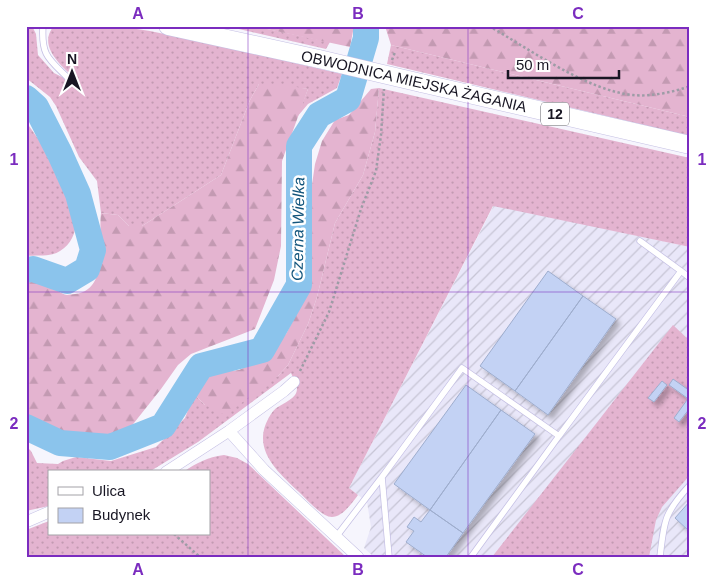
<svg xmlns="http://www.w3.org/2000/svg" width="716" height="583" font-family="Helvetica,sans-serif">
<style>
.industrial{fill:url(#industrial-furrows)}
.grass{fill:url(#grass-dots)}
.forest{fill:url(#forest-firs)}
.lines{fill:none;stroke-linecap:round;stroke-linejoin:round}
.river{stroke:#8bc4ec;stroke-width:26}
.building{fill:#c3d2f4;stroke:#9eadcd;filter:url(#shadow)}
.lane-casing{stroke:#c5c0e4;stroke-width:7}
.street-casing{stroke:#c5c0e4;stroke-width:12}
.primary-casing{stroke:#c5c0e4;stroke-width:19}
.path{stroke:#9d9ca6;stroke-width:2.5;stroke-dasharray:2.5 2.5;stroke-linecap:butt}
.lane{stroke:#fff;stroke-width:5.5}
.street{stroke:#fff;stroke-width:11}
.primary{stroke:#fff;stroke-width:18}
.primary-bridge-casing{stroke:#c5c0e4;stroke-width:19;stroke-linecap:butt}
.primary-bridge{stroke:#fff;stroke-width:18}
.grid{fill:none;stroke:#7b2cbf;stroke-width:1;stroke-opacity:0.55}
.labels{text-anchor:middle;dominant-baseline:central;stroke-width:5;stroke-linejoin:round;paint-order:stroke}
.shield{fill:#fff;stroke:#5d5c65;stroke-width:1}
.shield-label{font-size:14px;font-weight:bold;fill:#181623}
.street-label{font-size:15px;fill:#181623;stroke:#fff}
.water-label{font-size:16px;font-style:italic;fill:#13557c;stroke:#fff}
.neatline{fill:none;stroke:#7b2cbf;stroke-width:2}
.grid-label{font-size:16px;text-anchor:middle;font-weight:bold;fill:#7b2cbf}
</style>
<defs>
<pattern id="industrial-furrows" width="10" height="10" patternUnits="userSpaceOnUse" patternTransform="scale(1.25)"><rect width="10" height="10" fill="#e9e7f9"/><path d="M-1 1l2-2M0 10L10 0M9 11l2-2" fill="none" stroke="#c7c5d5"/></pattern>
<pattern id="grass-dots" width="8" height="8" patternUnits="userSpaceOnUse" patternTransform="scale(1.25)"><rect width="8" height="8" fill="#e4b4d0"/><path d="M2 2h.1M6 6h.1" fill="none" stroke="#c39ab2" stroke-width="1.8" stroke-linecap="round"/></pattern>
<pattern id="forest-firs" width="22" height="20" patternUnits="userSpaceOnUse" patternTransform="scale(1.25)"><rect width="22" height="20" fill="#e4b4d0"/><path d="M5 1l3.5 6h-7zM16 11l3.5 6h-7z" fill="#c39ab2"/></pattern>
<filter id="shadow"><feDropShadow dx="4.5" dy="4.5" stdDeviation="2.5" flood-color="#0004"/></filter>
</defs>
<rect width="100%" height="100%" fill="#f6f5fd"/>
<path class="industrial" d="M494,205L690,247V557H374L364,548L371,527L367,502L349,488Z"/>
<path class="grass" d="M26,26H32L36,34L38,55L54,73L62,77L75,78C61,66 37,45 54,26H117L150,31L231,48L342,74L337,88L308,104L297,117L308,89L259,84L250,100L221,175L142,226H129L118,215L101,213L97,181L79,157L56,106L50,97L26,78Z
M226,26H253L330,42L326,49Z
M391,45L690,117V136L387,64Z
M379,88L690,158V247L493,206L349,488L358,495C351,504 339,523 325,515C316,510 307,500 299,492C277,471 249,448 271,414C276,405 289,403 295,395C300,388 294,380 291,373L198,442L149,472H49V506L26,511V446L31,451L37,463L58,464L63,461L76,457L111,461L156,447L185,418L194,394L205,405L278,376L288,365L308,324L317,297L335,223L363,175L375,132Z
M26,122C42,143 73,191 76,218C77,230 72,244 60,251C51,257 37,255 26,256Z
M673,325L690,341V475L662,507L656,520L649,557H492Z
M224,455L237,458L248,464L346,557H26V530L49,521V534H209V472H183C197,463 207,457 224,455Z"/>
<path class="forest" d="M253,26H354L350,47Z
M385,26H690V117L391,45Z
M259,84H278L308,89L282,161L281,246L274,280L255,329L191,354L178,365L161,389L130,428L121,433L103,436L78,435L44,428L26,416V280C34,282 42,284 49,286C55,289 61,294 67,295C69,295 72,294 75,294C110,290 98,238 101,213L118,215L129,226H142L221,175L250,100Z
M379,88L375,132L363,175L335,223L317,297L308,324L288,365L278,376L225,415L205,405L194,394L199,382L214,373L239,370L268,356L286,334L303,302L309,266V205L315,164L322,141L335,120L349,115L371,89Z"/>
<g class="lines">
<path class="river" d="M26,98L36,107L60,154L78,194L93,250L87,269L67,281L33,269L26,270
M26,427L60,443L110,447L163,426L201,366L262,350L299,285V146L319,115L348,99L366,38V26"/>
</g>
<path class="building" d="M548,271L583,296L515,391L480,366Z
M583,296L616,319L548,415L515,391Z
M673,379L690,391L687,398L669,385Z
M662,381L667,385L654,402L648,398Z
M466,385L501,410L430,510L394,484Z
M687,400L690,402V408L679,422L674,418Z
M501,410L535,434L463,533L430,510Z
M690,501V532L675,518Z
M430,510L463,533L446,557H427L406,542L414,531L407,527L414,517L421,522Z"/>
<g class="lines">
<defs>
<path id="lane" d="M43,26C41,56 49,59 68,78
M640,241L681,271
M559,436L681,271L690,278
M336,537L382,477
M389,557L382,477L462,368L559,436L471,557
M660,557C664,521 664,513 690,485"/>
<path id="street" d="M229,431L264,470L358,557
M166,472L229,431L284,391L294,382
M26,522L49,512"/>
<path id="primary" d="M168,26L319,59
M421,83L690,145"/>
</defs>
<use href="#lane" class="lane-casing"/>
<use href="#street" class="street-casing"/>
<use href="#primary" class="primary-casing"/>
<path class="path" d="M489,26C529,49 588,91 633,95C649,97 675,92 690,86
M392,60L395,52
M300,371L329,312L361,209L376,171L381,135L384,89
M174,534L200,557"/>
<use href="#lane" class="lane"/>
<use href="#street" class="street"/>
<use href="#primary" class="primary"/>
<defs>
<path id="primary-bridge" d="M319,59L421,83"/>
</defs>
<use href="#primary-bridge" class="primary-bridge-casing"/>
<use href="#primary-bridge" class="primary-bridge"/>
</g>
<path class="grid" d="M248,26V557M468,26V557M26,292H690"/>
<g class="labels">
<rect class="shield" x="541" y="102.5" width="28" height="23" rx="4"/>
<g class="shield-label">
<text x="555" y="114">12</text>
</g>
<g class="street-label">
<text transform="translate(414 81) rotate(13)">OBWODNICA MIEJSKA ŻAGANIA</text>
</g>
<g class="water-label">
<text transform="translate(298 229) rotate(-89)">Czerna Wielka</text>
</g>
</g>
<rect width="716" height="583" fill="none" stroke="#ffffff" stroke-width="55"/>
<rect x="48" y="470" width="162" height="65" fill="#ffffff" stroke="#a3a2a7"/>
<rect x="58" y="487" width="25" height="8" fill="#ffffff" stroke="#a3a2a7"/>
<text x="92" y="496" font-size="15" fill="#181623">Ulica</text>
<rect x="58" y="508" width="25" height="15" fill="#c3d2f4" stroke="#a3a2a7"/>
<text x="92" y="520" font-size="15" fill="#181623">Budynek</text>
<g transform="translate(72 72)" stroke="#ffffff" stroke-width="4" paint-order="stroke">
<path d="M0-4L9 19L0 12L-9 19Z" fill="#181623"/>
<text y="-8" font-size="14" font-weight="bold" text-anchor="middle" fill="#181623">N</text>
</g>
<path d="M508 70v8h111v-8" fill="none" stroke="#181623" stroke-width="2.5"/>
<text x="516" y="70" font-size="15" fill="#181623" stroke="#ffffff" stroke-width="4" paint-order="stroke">50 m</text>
<rect x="28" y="28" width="660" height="528" class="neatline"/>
<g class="grid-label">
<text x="138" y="19">A</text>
<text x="358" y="19">B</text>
<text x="578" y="19">C</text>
<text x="14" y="165">1</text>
<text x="702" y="165">1</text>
<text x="14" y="429">2</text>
<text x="702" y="429">2</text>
<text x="138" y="575">A</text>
<text x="358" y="575">B</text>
<text x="578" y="575">C</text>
</g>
</svg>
